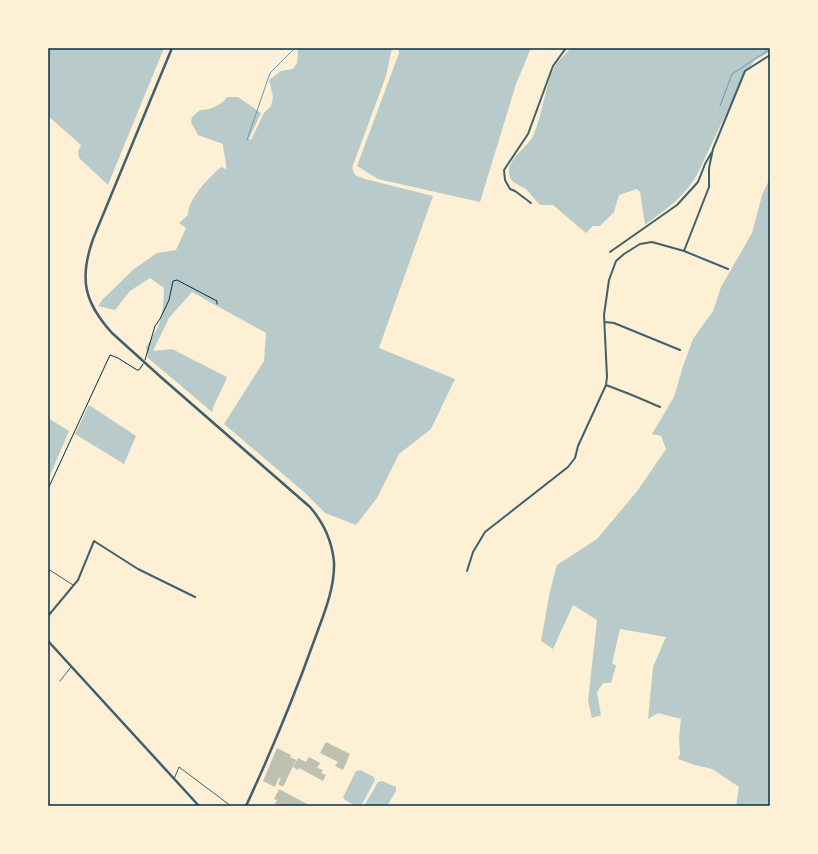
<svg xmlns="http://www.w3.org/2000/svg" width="818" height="854" font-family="'Roboto Serif',serif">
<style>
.green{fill:#b9caca}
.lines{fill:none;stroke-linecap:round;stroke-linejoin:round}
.stream{stroke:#669bbc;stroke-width:1}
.building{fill:#bec0b2}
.path{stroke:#003049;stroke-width:1}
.service{stroke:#3f606c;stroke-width:1}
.minor{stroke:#3f606c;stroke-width:2}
.tertiary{stroke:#3f606c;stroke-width:2.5}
.neatline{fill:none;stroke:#003049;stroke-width:1.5}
</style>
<rect width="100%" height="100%" fill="#fdf0d5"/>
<path class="green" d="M48,48H164L108,185L79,158L78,152L81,145L48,116Z
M301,48H392L386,76L352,168L355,175L365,179L433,196L379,348L455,379L431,429L399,454L377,498L356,525L325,513L304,492L224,424L264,361L266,333L192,292L169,318L153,351L172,349L227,377C223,389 215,400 212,412L148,358L146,347C162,324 163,316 164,288L150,278L130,291L115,310L98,306L103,299L134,269L157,253L176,250L186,228L179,223L188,215C188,198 209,178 221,167L226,169C227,161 223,153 223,144L198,135L191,122L192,117L200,110C208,111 222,105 227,97H238L261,113L249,139L251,140L264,113L271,106L273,97L269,80L281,71L293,69L297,63L298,50Z
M398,48H531L516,84L480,202L378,179L357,166L399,53Z
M571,48H770V52L755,60L745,73L698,173C685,197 666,209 645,225L640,192L637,189L619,195L614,212L600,226H593L586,233L553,205H540C535,200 531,194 526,189C519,185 509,182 509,173C507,159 527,148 533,136C543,114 544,88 555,66C559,59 566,54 571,48Z
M770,178V806H736L739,787L712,769L695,765L678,759L680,754L679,737L681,719L658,713L648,719L653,667L666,637L620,629L612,663L616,666L611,683H603L597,692L601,715L592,718L588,701L597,620L573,605L553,649L541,641L550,591L557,565L597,539L638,490L666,449L661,436L652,434L674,397L683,366L693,339L713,311L721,287L752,233L762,195Z
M89,405L136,436L124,464L75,434Z
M48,418L69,431L49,478L48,477Z
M360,770L374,777L375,780L361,806H356L345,800L343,797L356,771Z
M382,781L396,787V791L387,806H364L378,782Z"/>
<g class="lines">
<path class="stream" d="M720,106L732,74L770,49
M247,140L270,73L295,48"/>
</g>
<path class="building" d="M326,742L350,754L343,770L335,766L338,762L320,753Z
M277,748L291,755L290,757L296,760L283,787L278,784L281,779L279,778L275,787L263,781Z
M309,757L320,763L317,768L323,770L321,773L326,775L323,781L299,768L298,770L293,767L298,758L306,762Z
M279,789L311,806H278L275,804L277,800L274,799Z"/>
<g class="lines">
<path class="path" d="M145,360L155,326L160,319L169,300L173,281L177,280L217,301V304
M48,489L110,355L118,358L137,370H139L143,364"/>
<path class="service" d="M48,569L73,585
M60,681L71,667
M174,779L179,767L231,806"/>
<path class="minor" d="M531,203L515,191L510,189L505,180L504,170L528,134L553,66L566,48
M684,251L709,187V168L713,149L745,71L770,55
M610,252L677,205L698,182L705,164L712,152
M605,322L614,323L680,350
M606,385L632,395L660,407
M467,571L473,552L485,532L568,467L575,458L578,446L606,385L607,377L604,315L609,280L616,261L624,254L640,244L652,242L684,251L728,269
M48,616L78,580L94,541L138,569L195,597"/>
<path class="tertiary" d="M172,48L93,239C79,279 84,302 112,333L163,379L310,507C323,522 332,541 334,562C335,589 323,616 314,641C294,697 271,752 246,806
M48,641L199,806"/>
</g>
<rect width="818" height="854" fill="none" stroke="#fdf0d5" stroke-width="98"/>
<rect x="49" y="49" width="720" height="756" class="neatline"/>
</svg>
